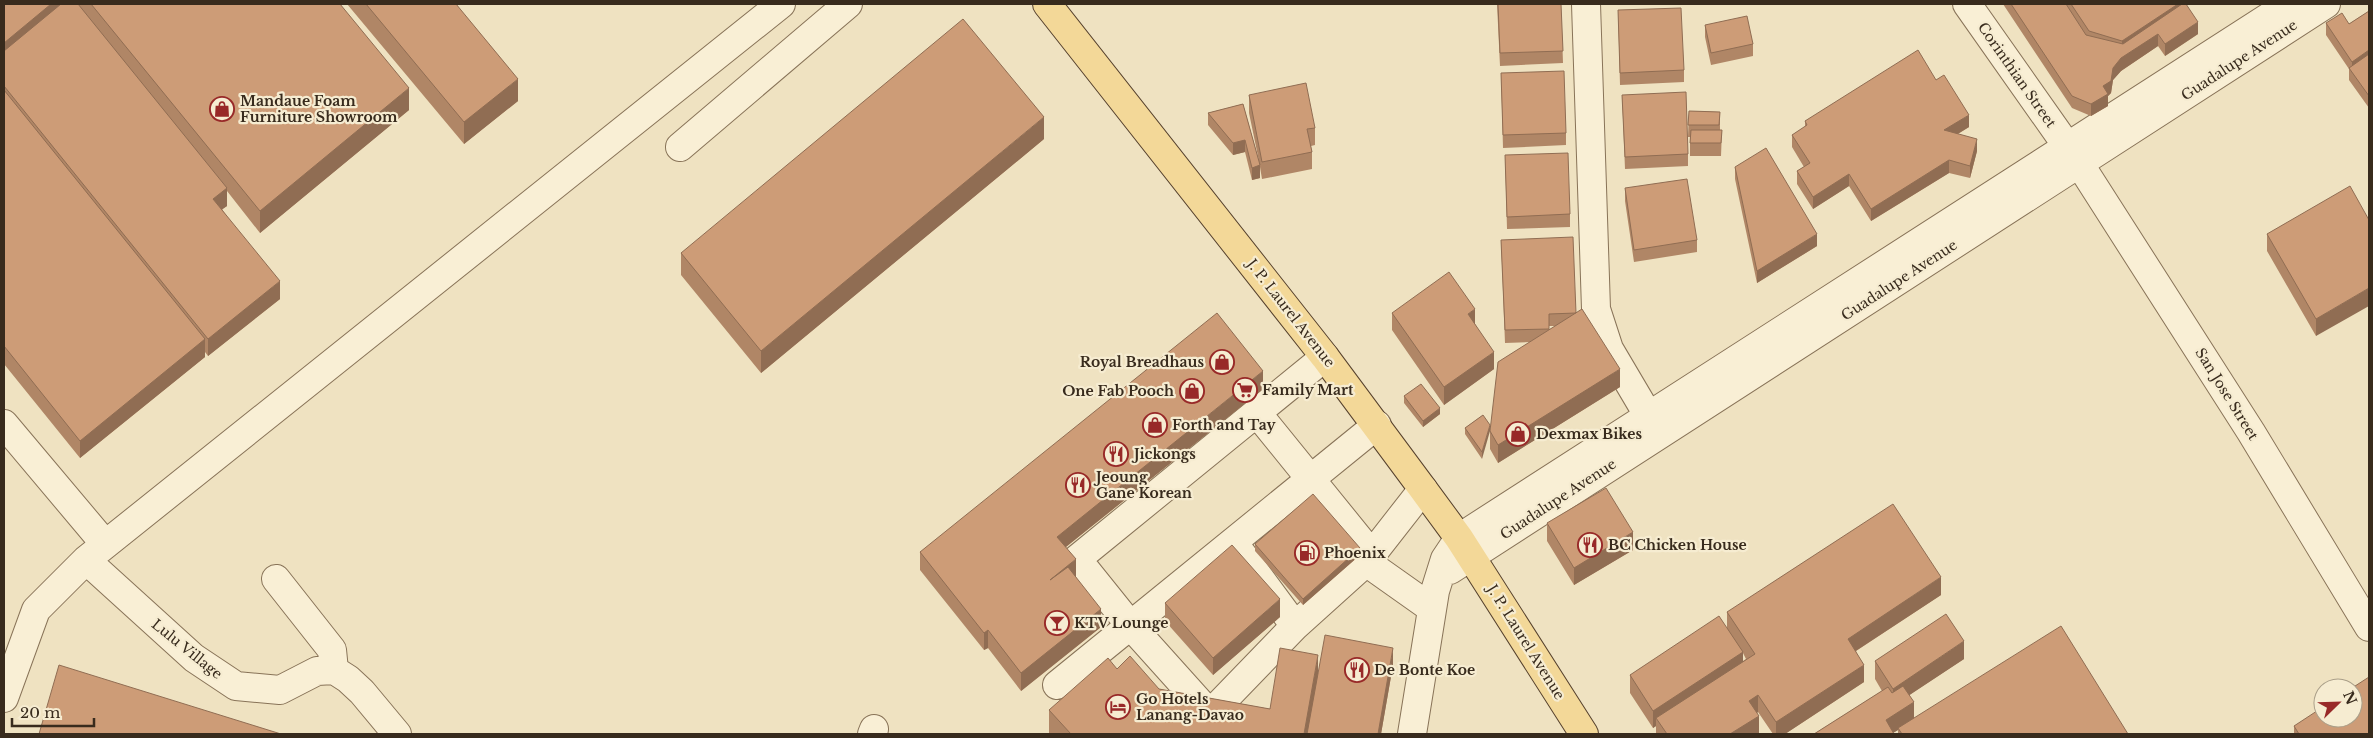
<svg xmlns="http://www.w3.org/2000/svg" width="2373" height="738" font-family="'Libre Baskerville',serif">
<style>
.lines{fill:none;stroke-linecap:round;stroke-linejoin:round}
.minor-casing{stroke:#887358;stroke-width:30}
.major-casing{stroke:#56412d;stroke-width:30}
.minor{stroke:#f9efd5;stroke-width:28}
.major{stroke:#f3d898;stroke-width:28}
.wall{fill:#b08666;fill-rule:evenodd}
.shaded-wall{fill:#906d53}
.building{fill:#cd9c77;stroke:#906d53}
.labels{text-anchor:middle;dominant-baseline:central;stroke-width:4.5;stroke-linejoin:round;paint-order:stroke}
.street-label{font-size:14px;fill:#382b1d;stroke:#f6ecd1}
.poi-label{font-size:14px;font-weight:bold;fill:#382b1d;stroke:#f6ecd1;text-anchor:start}
</style>
<rect width="100%" height="100%" fill="#efe2c1"/>
<g class="lines">
<defs>
<path id="minor" d="M1586,4L1596,309L1609,349L1658,432
M1967,4L2079,163L2251,432L2369,627
M680,147L848,4
M1325,357L1077,559L1130,625L1210,714L1295,626L1366,562L1423,489
M1257,413L1364,545L1366,562L1431,608
M4,424L105,544
M1233,542L1295,626
M86,560L194,658L236,686L280,690L317,671L334,670L348,679L362,692L397,734
M1450,570L2326,4
M276,579L332,650L334,670
M1057,685L1377,425
M4,698L36,610L86,560L781,4
M872,734L874,729
M1412,734L1435,591L1445,559L1459,538L2289,4"/>
<path id="major" d="M1047,4L1325,357L1423,489L1459,538L1584,734"/>
</defs>
<use href="#minor" class="minor-casing"/>
<use href="#major" class="major-casing"/>
<use href="#minor" class="minor"/>
<use href="#major" class="major"/>
</g>
<path class="wall" d="M4,4L79,5V4H340L409,110L260,233L227,191V206L222,209L280,299L208,356L205,352V357L80,458L4,364Z
M347,4H456L518,101L464,144Z
M1497,4H1561L1563,63L1500,66Z
M2003,4H2186L2198,34L2165,56L2158,46L2121,71L2113,80L2111,93L2108,96V106L2091,116L2072,108Z
M1618,10L1684,70V82L1620,85Z
M2369,11V108L2349,80V69L2326,35V23L2349,24Z
M1705,25L1753,44V56L1711,65L1705,37Z
M1501,73L1566,133V145L1503,148Z
M1936,80L1969,127L1958,134L1977,151L1970,178L1949,173L1871,221L1849,186L1813,209L1797,184V171L1804,167L1792,147V135L1805,127V121Z
M1249,95L1315,128V145L1311,146L1312,152V169L1262,179L1260,167V178L1252,180L1245,152L1233,155L1208,125V113L1243,104L1259,161L1249,113Z
M1622,95L1688,154V166L1625,169Z
M1689,111L1720,112V130H1722L1721,156H1690V137H1688Z
M1044,139L761,373L681,275V253Z
M1505,155L1570,214V227L1507,229Z
M1735,167L1817,246L1757,283L1735,179Z
M1625,188L1697,240V252L1634,262L1625,201Z
M2369,220L2316,336L2267,251V234Z
M1501,240L1576,313L1620,387L1498,463L1490,449V431L1530,342L1505,343ZM1549,326H1555L1549,330Z
M1392,313L1475,324L1494,369L1444,405L1392,330Z
M1263,389L1066,547L1076,577L1101,627L1021,691L988,648L984,650L920,570V552Z
M1404,396L1440,414L1423,427L1404,403Z
M1483,415L1482,459L1465,434V428Z
M1547,523L1633,550L1574,585L1547,541Z
M1255,544L1360,555L1303,605L1255,551Z
M1941,595L1856,651L1864,682L1785,734H1773L1758,712L1757,713L1759,733L1757,734H1656V726L1653,728L1630,693V675L1727,628V612ZM1743,653L1746,659L1743,661Z
M1165,603L1280,617L1213,675L1165,621Z
M1964,659L1909,695L1914,718L2128,734H1898V730L1893,733L1814,734L1882,691L1875,679V661Z
M1393,665L1381,734H1049V710L1117,669L1159,689L1270,709L1318,674Z
M2294,726L2369,734H2294Z"/>
<path class="shaded-wall" d="M51,4H78L4,65V43Z
M2178,4H2183L2122,53V41Z
M2198,22V34L2165,56V44Z
M2158,34V46L2121,71L2113,80L2111,93L2108,96V106L2091,116V104L2103,86L2113,68L2121,58Z
M2369,50V62L2352,72V62Z
M518,79V101L464,144V122Z
M409,88V110L260,233V211Z
M1969,115V127L1944,142V130Z
M1044,117V139L761,373V351Z
M1977,139V151L1970,178V166Z
M1245,140V152L1233,155V143Z
M1949,160V173L1871,221V209Z
M1260,165V178L1252,180V168Z
M1849,174V186L1813,209V197Z
M227,188V206L213,216V199Z
M1817,234V246L1757,283V271Z
M280,281V299L208,356V339Z
M2369,288V306L2316,336V319Z
M1475,309V327L1468,314Z
M205,339V357L80,458V441Z
M1494,352V369L1444,405V387Z
M1620,369V387L1498,463V445Z
M1263,371V389L1057,554V537Z
M1440,408V414L1423,427V421Z
M1490,425V431L1482,459V452Z
M1633,532V550L1574,585V568Z
M1360,548V555L1303,605V599Z
M1076,559V577L1050,580Z
M1941,577V595L1848,656V639Z
M1280,599V617L1213,675V658Z
M1101,609V627L1021,691V673Z
M988,630V648L984,650V633Z
M1964,641V659L1893,706V689Z
M1393,648V665L1381,734H1378Z
M1743,652V669L1656,718V726L1653,728V711Z
M1318,655V683L1309,734H1304Z
M1864,665V682L1785,734H1776V722Z
M1758,695V712L1749,718V701Z
M1914,702V719L1898,728V730L1891,734L1886,720Z
M1759,716V733L1757,734H1730Z"/>
<path class="building" d="M4,4H51L4,43Z
M61,4H78L227,188L213,199L280,281L208,339L4,86V51Z
M91,4H340L409,88L260,211Z
M366,4H456L518,79L464,122Z
M1498,4H1561L1563,51L1500,53Z
M2011,4H2066L2086,35L2123,44L2182,4H2186L2198,22L2165,44L2158,34L2121,58L2113,68L2111,81L2103,86L2108,94L2091,104L2072,96Z
M2071,4H2178L2122,41L2089,31Z
M1681,8L1684,70L1620,73L1618,10Z
M2369,11V50L2352,62L2326,23L2342,13L2349,24Z
M1747,16L1753,44L1711,53L1705,25Z
M963,19L1044,117L761,351L681,253Z
M1918,50L1936,80L1944,75L1969,115L1944,130L1977,139L1970,166L1949,160L1871,209L1849,174L1813,197L1797,171L1810,163L1792,135L1807,125L1805,121Z
M2369,54V96L2349,68Z
M1564,71L1566,133L1503,135L1501,73Z
M1306,83L1315,128L1307,129L1312,152L1262,162L1249,95Z
M4,90L205,339L80,441L4,346Z
M1686,92L1688,154L1625,157L1622,95Z
M1243,104L1260,165L1252,168L1245,140L1233,143L1208,113Z
M1689,111L1720,112L1719,125H1688Z
M1691,130H1722L1721,143H1690Z
M1766,148L1817,234L1757,271L1735,167Z
M1568,153L1570,214L1507,217L1505,155Z
M1687,179L1697,240L1634,250L1625,188Z
M2350,186L2369,220V288L2316,319L2267,234Z
M1573,237L1576,313L1549,314V329L1505,330L1501,240Z
M1449,272L1475,309L1468,314L1494,352L1444,387L1392,313Z
M1582,309L1620,369L1498,445L1490,431L1498,362Z
M1217,313L1263,371L1057,537L1076,559L1050,580L1068,567L1101,609L1021,673L988,630L984,633L920,552Z
M1421,384L1440,408L1423,421L1404,396Z
M1483,415L1490,425L1482,452L1465,428Z
M1606,488L1633,532L1574,568L1547,523Z
M1313,494L1360,548L1303,599L1255,544Z
M1893,504L1941,577L1848,639L1864,665L1776,722L1758,695L1749,701L1759,716L1730,734H1667L1656,718L1755,654L1727,612Z
M1232,545L1280,599L1213,658L1165,603Z
M1946,614L1964,641L1893,689L1875,661Z
M1719,616L1743,652L1653,711L1630,675Z
M2061,626L2128,734H1902L1898,728Z
M1325,635L1393,648L1378,734H1307Z
M1280,648L1318,655L1304,734H1071L1049,710L1108,658L1117,669L1130,656L1159,689L1270,709Z
M59,665L281,734H39Z
M2369,677V734H2299L2294,726L2323,707V718H2353V688H2352Z
M1903,686L1914,702L1886,720L1894,734H1814L1888,687L1892,693Z"/>
<defs>
<symbol id="shop-ring" viewBox="-11 -11 22 22"><circle r="9.5" fill="#f6ecd1" stroke="#982928" stroke-width="1.5"/><path d="M-5-2.5h2.3a2.7 3.5 0 0 1 5.4 0H5L5.5 6h-11ZM-1.5-2.5h3a1.5 2.3 0 0 0-3 0Z" fill="#982928"/></symbol>
<symbol id="supermarket-ring" viewBox="-11 -11 22 22"><circle r="9.5" fill="#f6ecd1" stroke="#982928" stroke-width="1.5"/><path d="M-6-5.5h2.5l.6 2H6L4.5 2H-2.5L-4.4-4H-6ZM-1.5 3.2a1.3 1.3 0 1 0 .1 0ZM3 3.2a1.3 1.3 0 1 0 .1 0Z" fill="#982928"/></symbol>
<symbol id="restaurant-ring" viewBox="-11 -11 22 22"><circle r="9.5" fill="#f6ecd1" stroke="#982928" stroke-width="1.5"/><path d="M-5-6h1v4h1v-4h1v4h1v-4h1v5L-1.5 .5V6h-2V.5L-5-1ZM5-6V6H3V1.5H1.5Q1.5-4 5-6Z" fill="#982928"/></symbol>
<symbol id="fuel-ring" viewBox="-11 -11 22 22"><circle r="9.5" fill="#f6ecd1" stroke="#982928" stroke-width="1.5"/><path d="M-5.5-6h7V0h2V4h1.3V-2.5L3-4.5l.8-.8L6-3V5H2.5V1h-1V6h-7ZM-4.2-4.7v3.2H.2V-4.7Z" fill="#982928"/></symbol>
<symbol id="bar-ring" viewBox="-11 -11 22 22"><circle r="9.5" fill="#f6ecd1" stroke="#982928" stroke-width="1.5"/><path d="M-6-5H6L.8 .8V4.5H3.5V6h-7V4.5H-.8V.8Z" fill="#982928"/></symbol>
<symbol id="hotel-ring" viewBox="-11 -11 22 22"><circle r="9.5" fill="#f6ecd1" stroke="#982928" stroke-width="1.5"/><path d="M-6-4.5h1.5V1H6V5H4.5V3h-9V5H-6ZM-4 0a1.8 1.8 0 1 1 3.6 0ZM.5 0V-2.5h3Q6-2.5 6 0Z" fill="#982928"/></symbol>
</defs>
<g fill-rule="evenodd">
<use href="#shop-ring" x="208" y="95" width="28" height="28"/>
<use href="#shop-ring" x="1208" y="348" width="28" height="28"/>
<use href="#supermarket-ring" x="1231" y="376" width="28" height="28"/>
<use href="#shop-ring" x="1178" y="377" width="28" height="28"/>
<use href="#shop-ring" x="1141" y="411" width="28" height="28"/>
<use href="#shop-ring" x="1504" y="420" width="28" height="28"/>
<use href="#restaurant-ring" x="1102" y="440" width="28" height="28"/>
<use href="#restaurant-ring" x="1064" y="471" width="28" height="28"/>
<use href="#restaurant-ring" x="1576" y="531" width="28" height="28"/>
<use href="#fuel-ring" x="1293" y="539" width="28" height="28"/>
<use href="#bar-ring" x="1043" y="609" width="28" height="28"/>
<use href="#restaurant-ring" x="1343" y="656" width="28" height="28"/>
<use href="#hotel-ring" x="1104" y="693" width="28" height="28"/>
</g>
<g class="labels">
<g class="street-label">
<text transform="translate(2239 60) rotate(-33)">Guadalupe Avenue</text>
<text transform="translate(2017 75) rotate(55)">Corinthian Street</text>
<text transform="translate(1899 280) rotate(-33)">Guadalupe Avenue</text>
<text transform="translate(1291 313) rotate(52)">J. P. Laurel Avenue</text>
<text transform="translate(2227 394) rotate(58)">San Jose Street</text>
<text transform="translate(1558 499) rotate(-33)">Guadalupe Avenue</text>
<text transform="translate(1526 642) rotate(58)">J. P. Laurel Avenue</text>
<text transform="translate(187 649) rotate(39)">Lulu Village</text>
</g>
<g class="poi-label">
<text x="240" y="101">Mandaue Foam<tspan x="240" dy="16">Furniture Showroom</tspan></text>
<text x="1204" y="362" text-anchor="end">Royal Breadhaus</text>
<text x="1262" y="390">Family Mart</text>
<text x="1174" y="391" text-anchor="end">One Fab Pooch</text>
<text x="1172" y="425">Forth and Tay</text>
<text x="1536" y="434">Dexmax Bikes</text>
<text x="1134" y="454">Jickongs</text>
<text x="1096" y="477">Jeoung<tspan x="1096" dy="16">Gane Korean</tspan></text>
<text x="1608" y="545">BC Chicken House</text>
<text x="1324" y="553">Phoenix</text>
<text x="1074" y="623">KTV Lounge</text>
<text x="1374" y="670">De Bonte Koe</text>
<text x="1136" y="699">Go Hotels<tspan x="1136" dy="16">Lanang-Davao</tspan></text>
</g>
</g>
<rect width="2373" height="738" fill="none" stroke="#382b1d" stroke-width="10"/>
<g transform="translate(2338 703) rotate(67)"><circle r="24" fill="#f6ecd1" stroke="#aa9f89"/>
<path d="M0-4L9 19L0 12L-9 19Z" fill="#982928"/>
<text y="-8" font-size="14" font-weight="bold" text-anchor="middle" fill="#382b1d">N</text>
</g>
<path d="M12 718v8h82v-8" fill="none" stroke="#382b1d" stroke-width="2.5"/>
<text x="20" y="718" font-size="15" fill="#382b1d" stroke="#f6ecd1" stroke-width="4" paint-order="stroke">20 m</text>
</svg>
